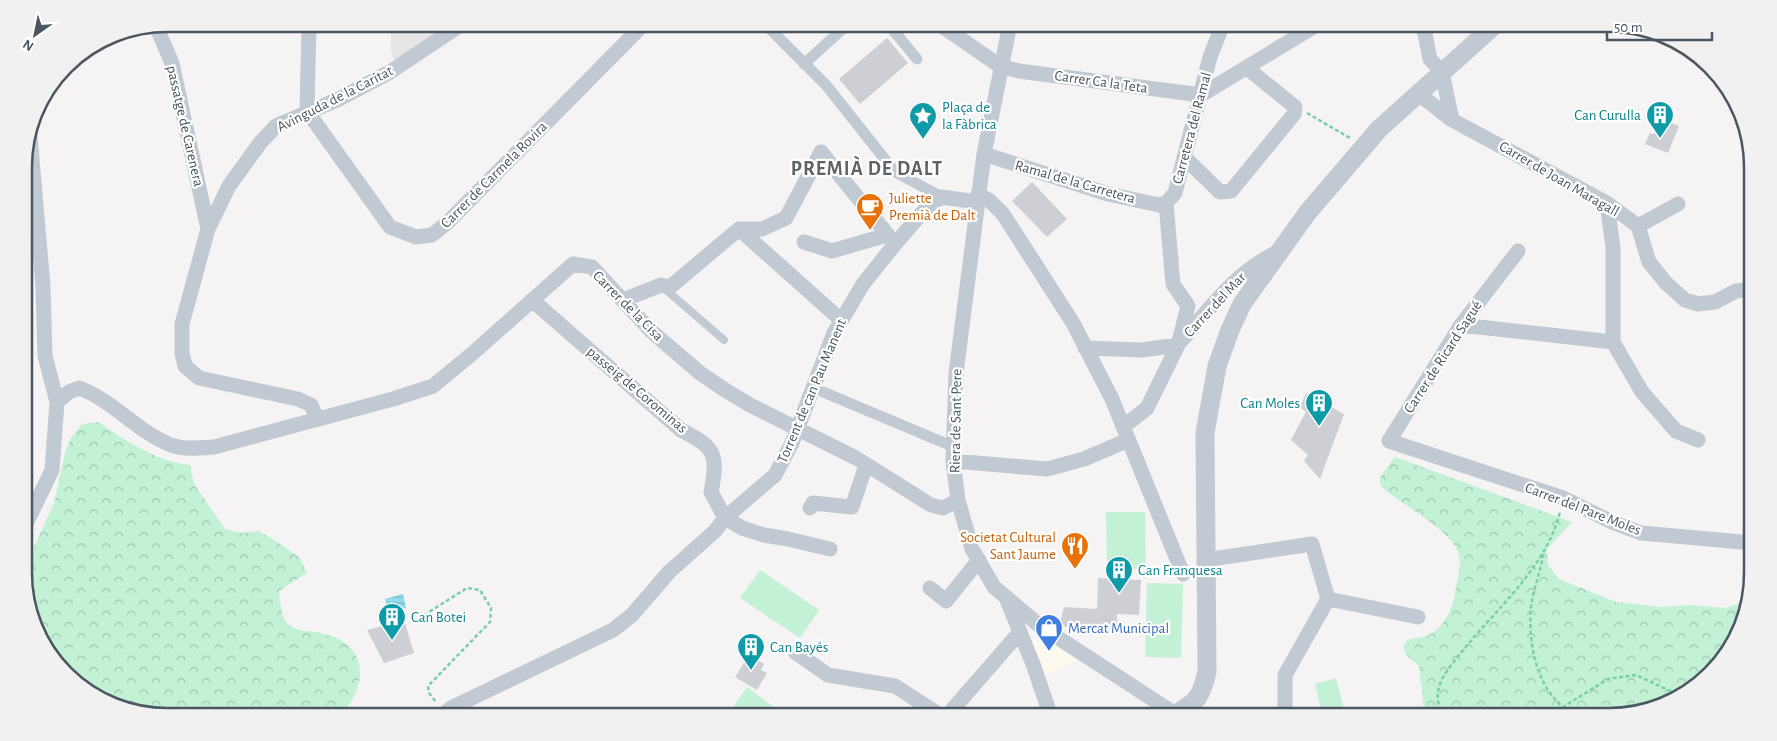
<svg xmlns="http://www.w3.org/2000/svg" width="1777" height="741" font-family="'Alegreya Sans',sans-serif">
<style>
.commercial{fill:#fdf9ef}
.education{fill:#e6e4e5}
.forest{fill:url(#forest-crowns)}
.park{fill:#c3f1d5}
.water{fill:url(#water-rules)}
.building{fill:#cdcfd5}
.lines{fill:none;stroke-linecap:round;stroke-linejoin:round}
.path{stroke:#7ad0a6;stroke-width:2.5;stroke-dasharray:4 2.5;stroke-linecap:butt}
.service{stroke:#c1cad2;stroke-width:8}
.pedestrian{stroke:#c1cad2;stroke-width:11}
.minor{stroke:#c1cad2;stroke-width:15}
.tertiary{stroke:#c1cad2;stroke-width:19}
.labels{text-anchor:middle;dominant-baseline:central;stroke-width:4.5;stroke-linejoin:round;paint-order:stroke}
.street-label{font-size:15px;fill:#4a5661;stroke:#fff}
.culture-label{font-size:15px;fill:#0d838f;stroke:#fff;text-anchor:start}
.food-label{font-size:15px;fill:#c56008;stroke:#fff;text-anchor:start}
.shop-label{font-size:15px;fill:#366cbe;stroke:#fff;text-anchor:start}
.district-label{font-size:20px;font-weight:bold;letter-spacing:1px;fill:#5f6368;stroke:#fff}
.rim{fill:none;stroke:#4a5661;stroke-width:2.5}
</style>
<defs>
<pattern id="forest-crowns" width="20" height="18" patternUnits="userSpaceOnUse" patternTransform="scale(1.25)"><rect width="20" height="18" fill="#c3f1d5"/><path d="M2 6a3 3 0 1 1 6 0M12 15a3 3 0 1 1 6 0" fill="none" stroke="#a0c6b0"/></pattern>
<pattern id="water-rules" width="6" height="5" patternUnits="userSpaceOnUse" patternTransform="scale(1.25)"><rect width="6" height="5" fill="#90daee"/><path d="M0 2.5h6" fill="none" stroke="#78b4c4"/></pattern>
</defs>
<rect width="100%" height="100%" fill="#f5f3f3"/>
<path class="commercial" d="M1043,636L1077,661L1044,677L1031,642Z"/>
<path class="education" d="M391,24H453L395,62L391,51Z"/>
<path class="forest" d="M98,422C127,441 155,461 190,465L194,484L225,529L241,533L258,531L273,539L300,558L307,573L279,591C280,601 281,617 288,624C298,633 310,630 321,633C370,644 369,684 340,717H168L113,706L54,661L25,592V567L54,503L65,453L71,438L82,424Z
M1395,457L1572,522L1547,549L1548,565L1559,579L1616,602L1661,607L1691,605L1726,608L1742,602L1749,594L1742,628L1690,693L1618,717H1425L1419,666L1406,655L1403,647L1407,640C1413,638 1420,638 1426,636C1442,631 1453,609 1455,593C1457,581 1462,567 1459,555C1454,531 1399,504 1380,485V477Z"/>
<path class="park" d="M1106,512H1145L1146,569H1107Z
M760,570L819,610L800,638L740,598Z
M1147,583L1183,584L1181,658L1145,657Z
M1336,678L1346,717H1323L1315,684Z
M747,687L784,715L782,717H726Z"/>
<path class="water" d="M403,594L406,608L389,611L385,599Z"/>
<path class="building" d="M887,38L908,63L860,104L839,79Z
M1660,119L1679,126L1668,153L1645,144L1650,133L1654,134Z
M1032,182L1067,219L1047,237L1012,201Z
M1306,393L1344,414L1320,479L1304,461L1308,455L1291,440L1306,412L1300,407Z
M25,478L30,480L25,494Z
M1098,578L1141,580L1139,615L1117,614V632L1081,628L1077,634L1060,623L1064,607L1097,609Z
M401,610L414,653L384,663L367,630L390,624L387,613Z
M749,655L764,664L761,670L767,673L757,690L735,677Z"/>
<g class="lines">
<path class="path" d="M1307,113L1350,138
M1543,554C1541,572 1533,589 1531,607C1528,641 1535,684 1563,707L1608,679L1636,675L1681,696
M413,622L467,588L480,590L491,608L490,622L428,686L429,693L436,702
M1442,717C1439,708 1436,697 1439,687C1442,674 1461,653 1469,643C1503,603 1547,564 1560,512"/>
<path class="service" d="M665,289L724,340"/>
<path class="pedestrian" d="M765,24L826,85L895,172L942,197
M888,24L917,59
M804,64L848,24
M823,392L954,447"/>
<path class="minor" d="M309,24L307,111L390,227L416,237L432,235L447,223L644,24
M939,24L1000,66L1019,71L1201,95
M1010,24L984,154L956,373L953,461L958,500L972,549L994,587L1040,626L1180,717
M1423,24L1430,59L1442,72L1452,120
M156,26L172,63L208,229
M1419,94L1452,120L1607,203L1638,226L1649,262L1666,283L1685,300L1698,304L1715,302L1736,291L1747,290L1752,293
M1201,95L1318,24
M984,154L1108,194L1159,205L1166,203L1175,193L1210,57L1223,24
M1184,157L1220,192L1231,191L1294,114L1295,107L1247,68
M978,194L990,201L1003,214L1073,323L1112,399L1183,574
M1607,203L1613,248V342L1642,392L1676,431L1698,440
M1638,226L1678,204
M739,229L841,320
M804,242L832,251L887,235
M1518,251L1461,325L1389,441L1563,498L1612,522L1641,533L1753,543
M532,300L681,430C714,447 719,453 711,492L725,518L742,528L764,535L788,539L830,549
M623,300L661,285L670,287L739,229H762L786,218L821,152L895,244
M1461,325L1613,342
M1180,342C1211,308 1237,270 1280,251
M1085,348L1142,350L1178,345
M57,402L69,392L79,388C113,400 137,432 171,445C184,450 201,448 214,447L393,399L433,386L473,353L573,264L592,267L651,331L700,373L725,390L750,405L856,458L931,505L943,508L958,500
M317,419L311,405L298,399L199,378L185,366L182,353V324L208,229L229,186L260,143L276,126L339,99L390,72L462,24
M1123,427L1147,408L1178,345L1188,306L1173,284L1166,203
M953,461L1047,469L1084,459L1128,440
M810,508L813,503L852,507L866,465
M25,526L52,470L57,402L45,356L43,286L30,136
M1205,560L1312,544L1328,599
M930,588L946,601L979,560
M1328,599L1418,617
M1007,600L1033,664L1051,717
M795,652L828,675L895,686L943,717
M440,717L451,708L613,630L632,615L669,572L715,531L725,518L775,475L792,443L834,333L863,284L895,244L929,205L942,197L977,202
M946,717L1020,632
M1285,717V675L1328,599"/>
<path class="tertiary" d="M1176,714C1198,701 1201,697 1207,672L1205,433L1217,366L1230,330L1242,304L1308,212L1379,129L1496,24"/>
</g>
<defs>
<symbol id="building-pin" viewBox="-11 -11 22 30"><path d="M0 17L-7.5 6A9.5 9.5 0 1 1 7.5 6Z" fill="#0f9aa8" stroke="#fff"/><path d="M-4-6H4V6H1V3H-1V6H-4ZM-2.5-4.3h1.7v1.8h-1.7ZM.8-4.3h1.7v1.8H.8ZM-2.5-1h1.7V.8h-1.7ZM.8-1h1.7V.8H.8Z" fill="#fff"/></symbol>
<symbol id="sight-pin" viewBox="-11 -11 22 30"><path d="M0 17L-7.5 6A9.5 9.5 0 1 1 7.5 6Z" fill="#0f9aa8" stroke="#fff"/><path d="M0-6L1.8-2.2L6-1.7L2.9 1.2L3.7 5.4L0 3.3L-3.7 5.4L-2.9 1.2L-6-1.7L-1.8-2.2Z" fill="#fff"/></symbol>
<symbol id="cafe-pin" viewBox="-11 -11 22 30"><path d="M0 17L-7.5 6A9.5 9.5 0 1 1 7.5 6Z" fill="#e8710a" stroke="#fff"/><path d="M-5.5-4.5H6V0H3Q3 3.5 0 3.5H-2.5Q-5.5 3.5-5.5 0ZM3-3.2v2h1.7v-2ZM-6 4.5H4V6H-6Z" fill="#fff"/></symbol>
<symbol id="restaurant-pin" viewBox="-11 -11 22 30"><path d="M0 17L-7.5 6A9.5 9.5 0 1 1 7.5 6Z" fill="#e8710a" stroke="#fff"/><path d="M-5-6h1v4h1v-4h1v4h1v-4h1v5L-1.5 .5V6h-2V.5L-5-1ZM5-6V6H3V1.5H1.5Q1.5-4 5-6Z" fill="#fff"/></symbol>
<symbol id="shop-pin" viewBox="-11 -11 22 30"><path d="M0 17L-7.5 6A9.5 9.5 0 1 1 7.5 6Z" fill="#3f7fe0" stroke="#fff"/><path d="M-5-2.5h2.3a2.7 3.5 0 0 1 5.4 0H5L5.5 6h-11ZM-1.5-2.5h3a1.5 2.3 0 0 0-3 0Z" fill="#fff"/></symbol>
</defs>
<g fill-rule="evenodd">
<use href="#building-pin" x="1644" y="99" width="32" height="43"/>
<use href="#sight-pin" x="907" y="100" width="32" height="43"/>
<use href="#cafe-pin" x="854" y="191" width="32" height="43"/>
<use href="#building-pin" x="1303" y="387" width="32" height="43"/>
<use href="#restaurant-pin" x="1059" y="530" width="32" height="43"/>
<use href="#building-pin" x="1103" y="554" width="32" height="43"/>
<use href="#building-pin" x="376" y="601" width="32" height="43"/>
<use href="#shop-pin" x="1033" y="612" width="32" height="43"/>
<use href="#building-pin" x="735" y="631" width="32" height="43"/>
</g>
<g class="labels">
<g class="street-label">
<text transform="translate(1101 82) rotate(8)">Carrer Ca la Teta</text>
<text transform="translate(335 99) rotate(-27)">Avinguda de la Caritat</text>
<text transform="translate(185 126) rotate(77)">passatge de Carenera</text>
<text transform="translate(1192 128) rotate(-75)">Carretera del Ramal</text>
<text transform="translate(494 175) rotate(-45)">Carrer de Carmela Rovira</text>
<text transform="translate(1559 179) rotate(30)">Carrer de Joan Maragall</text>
<text transform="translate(1075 182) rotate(16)">Ramal de la Carretera</text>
<text transform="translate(1215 305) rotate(-47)">Carrer del Mar</text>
<text transform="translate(628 306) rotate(45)">Carrer de la Cisa</text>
<text transform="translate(1443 357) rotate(-57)">Carrer de Ricard Sagué</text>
<text transform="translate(637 390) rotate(40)">passeig de Corominas</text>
<text transform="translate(812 391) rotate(-67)">Torrent de can Pau Manent</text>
<text transform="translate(956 421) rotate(-89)">Riera de Sant Pere</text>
<text transform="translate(1583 509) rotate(21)">Carrer del Pare Moles</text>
</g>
<g class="culture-label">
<text x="942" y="107">Plaça de<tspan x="942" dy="17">la Fàbrica</tspan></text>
<text x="1641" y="115" text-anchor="end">Can Curulla</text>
<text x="1300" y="403" text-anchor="end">Can Moles</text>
<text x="1138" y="570">Can Franquesa</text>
<text x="411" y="617">Can Botei</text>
<text x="770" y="647">Can Bayés</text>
</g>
<g class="food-label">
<text x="889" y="198">Juliette<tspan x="889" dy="17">Premià de Dalt</tspan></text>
<text x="1056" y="537" text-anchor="end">Societat Cultural<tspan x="1056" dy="17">Sant Jaume</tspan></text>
</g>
<g class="shop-label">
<text x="1068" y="628">Mercat Municipal</text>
</g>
<g class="district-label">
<text x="867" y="169">PREMIÀ DE DALT</text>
</g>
</g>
<path d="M0 0H1777V741H0ZM167 32H1609A135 135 0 0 1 1744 167V573A135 135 0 0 1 1609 708H167A135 135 0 0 1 32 573V167A135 135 0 0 1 167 32Z" fill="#f1f1f2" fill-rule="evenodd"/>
<path class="rim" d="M167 32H1609A135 135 0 0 1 1744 167V573A135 135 0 0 1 1609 708H167A135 135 0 0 1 32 573V167A135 135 0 0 1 167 32Z"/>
<g transform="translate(35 35) rotate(213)" stroke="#ffffff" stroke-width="4" paint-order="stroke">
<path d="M0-4L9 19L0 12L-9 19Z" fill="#4a5661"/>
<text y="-8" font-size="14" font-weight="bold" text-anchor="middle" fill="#4a5661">N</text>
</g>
<path d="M1607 32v8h105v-8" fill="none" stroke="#4a5661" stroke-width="2.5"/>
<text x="1614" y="32" font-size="15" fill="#4a5661" stroke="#ffffff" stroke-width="4" paint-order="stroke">50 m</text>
</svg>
